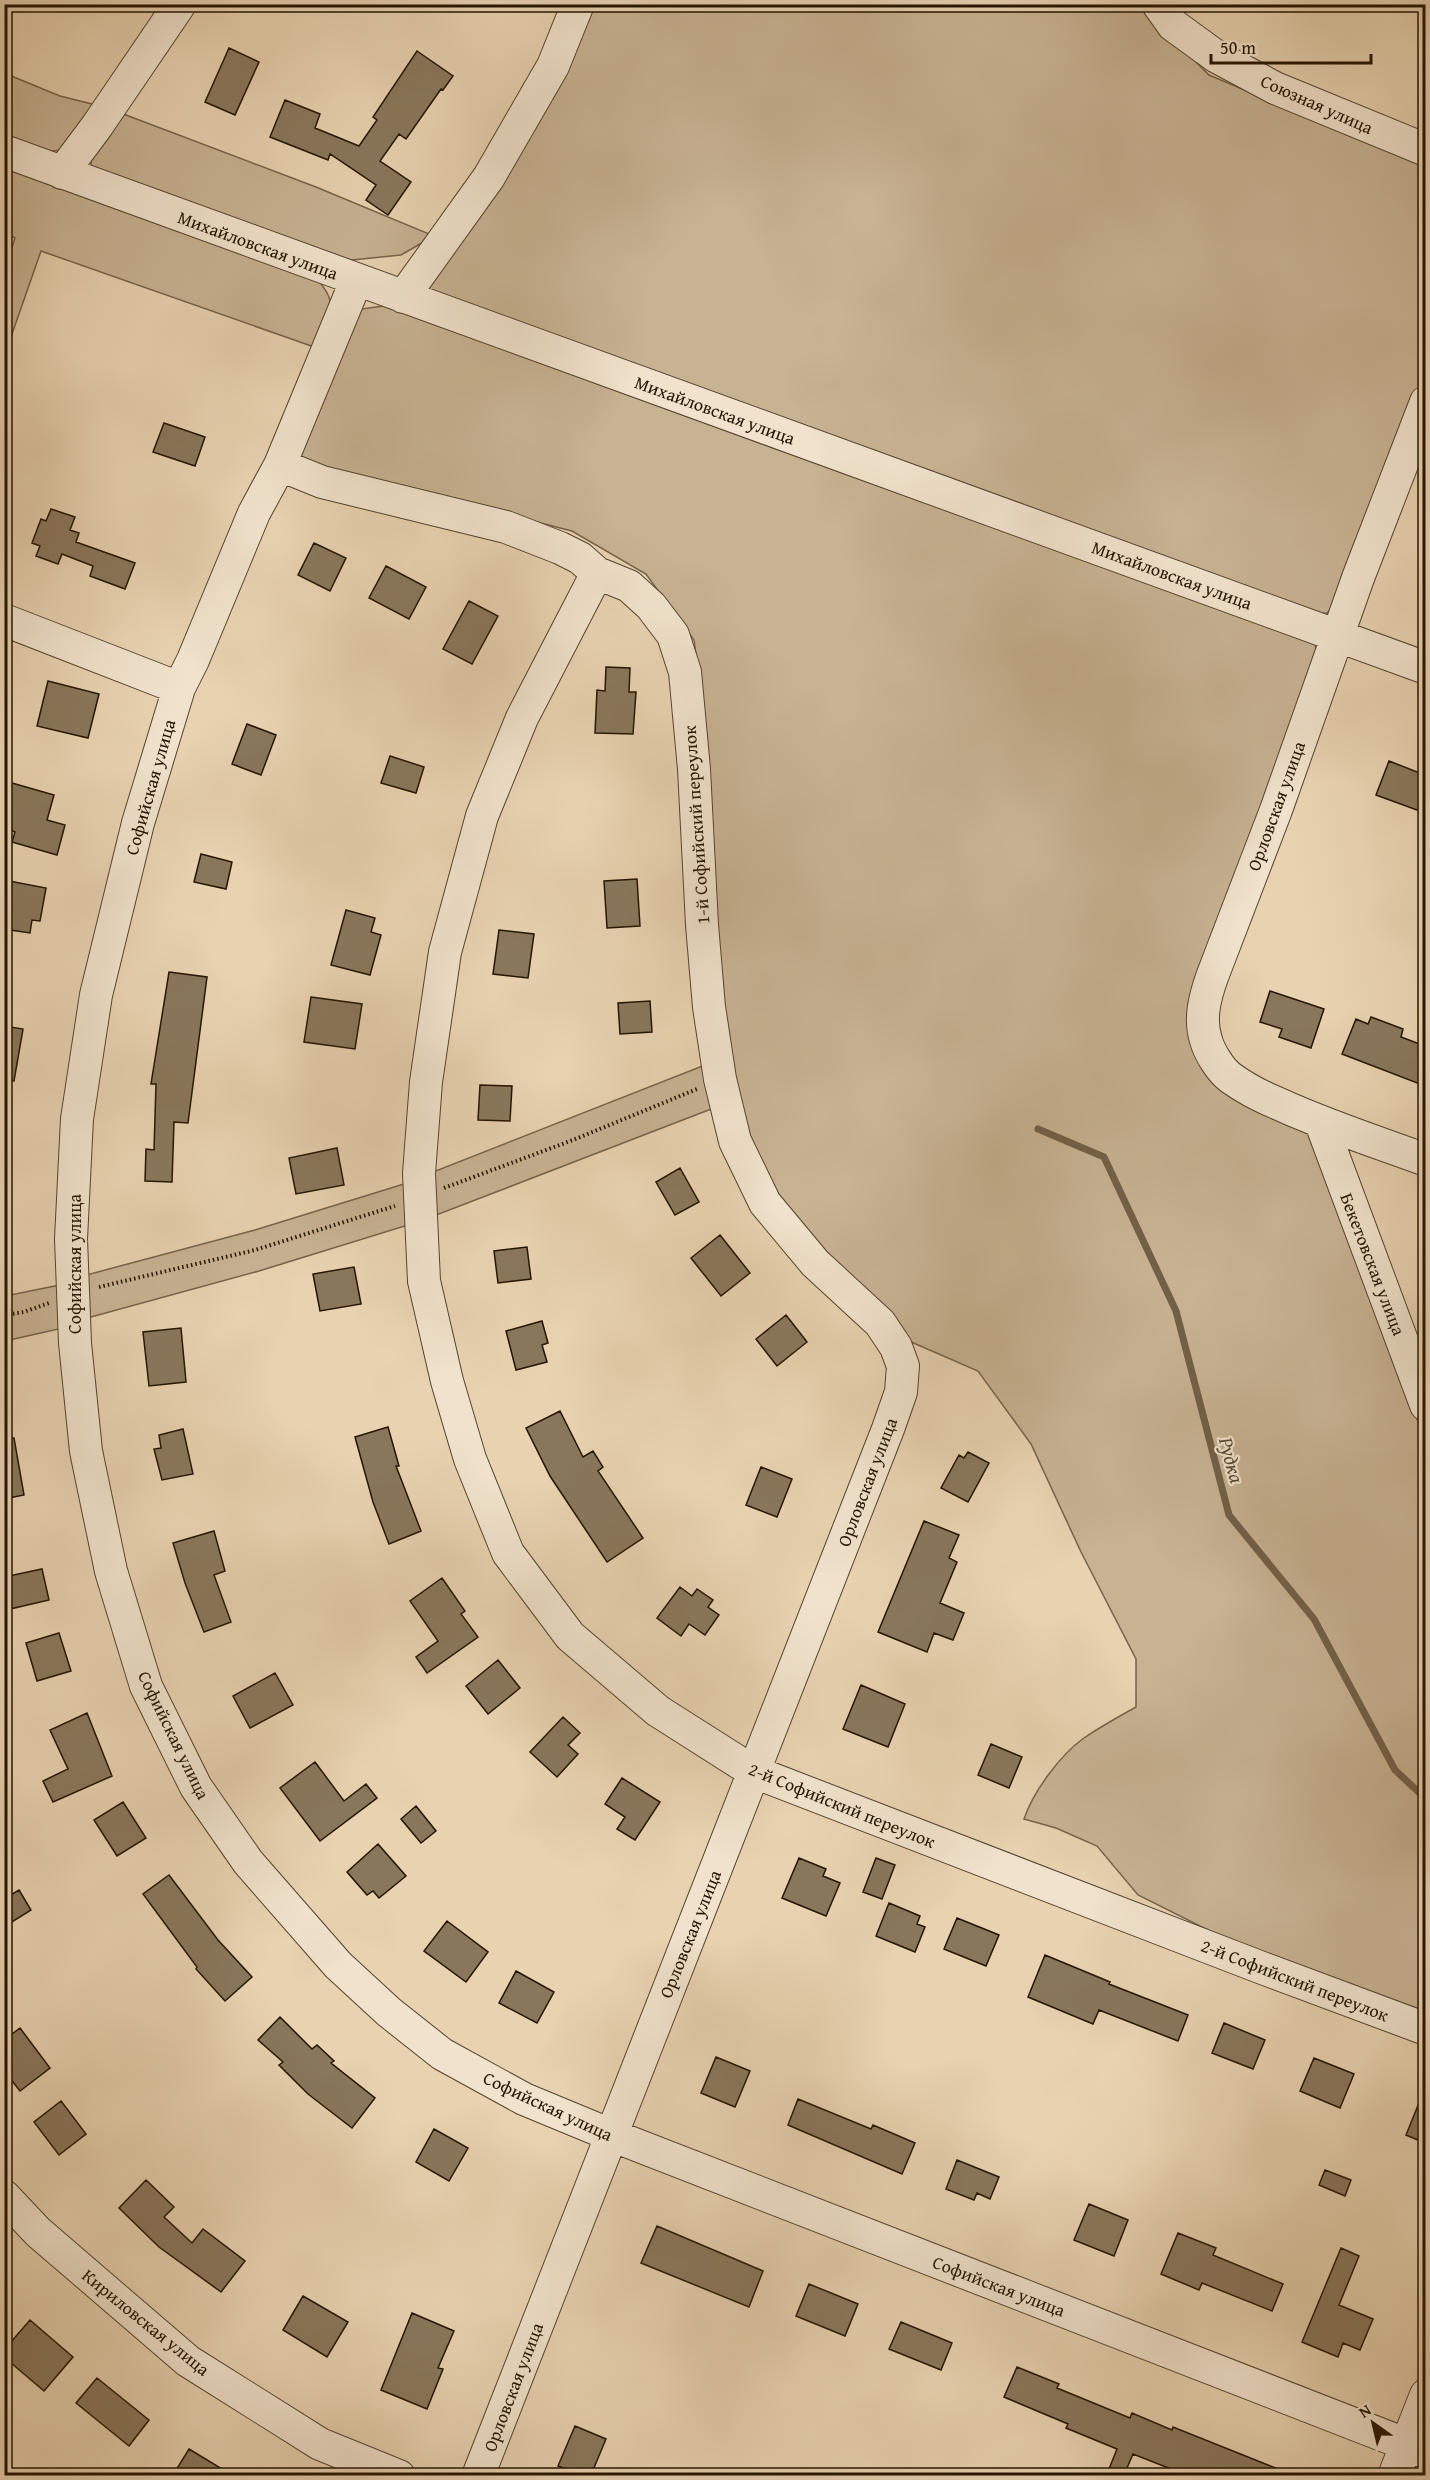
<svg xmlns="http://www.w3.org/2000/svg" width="1430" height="2480" font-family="'Gentium Book Plus',serif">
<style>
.green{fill:#c7b292;stroke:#75644a;stroke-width:1.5}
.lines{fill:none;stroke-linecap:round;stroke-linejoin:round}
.stream{stroke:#716047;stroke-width:7}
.building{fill:#89775c;stroke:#231502;stroke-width:1.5}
.minor-casing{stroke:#54442e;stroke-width:34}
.path{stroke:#231502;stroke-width:4;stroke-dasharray:1.5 3;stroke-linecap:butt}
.minor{stroke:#f0e2cc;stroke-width:32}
.labels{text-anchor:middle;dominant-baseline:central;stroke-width:4.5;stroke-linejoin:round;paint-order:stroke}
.street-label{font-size:18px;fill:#231502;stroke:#f0e2cc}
.water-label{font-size:20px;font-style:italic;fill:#574730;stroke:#f0e2cc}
</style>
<rect width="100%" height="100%" fill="#e8d2b0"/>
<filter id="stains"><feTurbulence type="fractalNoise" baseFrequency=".00333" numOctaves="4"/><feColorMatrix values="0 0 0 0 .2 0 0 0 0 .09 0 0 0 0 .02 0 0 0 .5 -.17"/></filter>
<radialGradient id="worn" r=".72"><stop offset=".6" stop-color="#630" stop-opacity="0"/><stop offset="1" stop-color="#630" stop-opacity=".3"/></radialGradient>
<path class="green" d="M589,5H1140L1209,75L1328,125L1425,161V377L1340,600L1327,613L1310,614L429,290L436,266Z
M4,73L60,96L100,106C91,118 82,135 71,144C53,160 24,145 5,138Z
M118,112L316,187L434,236L401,255L352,260L293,247L104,176L91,165L92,143Z
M5,163L313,275C342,304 330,314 317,348L41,251L5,354V269L15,238L5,233Z
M383,306L1315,644L1318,661L1187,1016L1190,1038L1308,1125L1404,1388L1425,1438V2012L1232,1942L1138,1895L1097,1846L1056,1828L1024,1819C1033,1792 1060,1755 1084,1738C1100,1727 1118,1717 1136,1707V1659L1081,1552L1031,1444L978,1371L909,1341L796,1225L749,1142L733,1101L711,929L701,691L694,640L646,574L572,531L314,466L300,458L298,440L349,324L362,309Z
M710,1063L719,1106L426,1219L428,1174Z
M407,1183L408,1225L259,1271L80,1320L79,1277L255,1230Z
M60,1285L63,1328L5,1341V1296Z"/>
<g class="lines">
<path class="stream" d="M1038,1129L1104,1157L1176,1311L1229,1515L1314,1619L1395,1770L1426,1799"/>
</g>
<path class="building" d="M229,48L259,62L235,115L205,102Z
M417,51L453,76L443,90L441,89L406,139L399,134L380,161L411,182L388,215L366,200L376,185L330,154L328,160L270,137L285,100L320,114L315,128L359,146L377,120L373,117Z
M164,423L205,437L195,466L153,452Z
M51,509L75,517L70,530L79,533L76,542L135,563L125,589L90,576L93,566L62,554L58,564L36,556L40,546L32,543L41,519L46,521Z
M314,543L346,558L330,591L298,575Z
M386,566L426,587L409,619L369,598Z
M469,601L498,616L472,664L443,649Z
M606,667L630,668L629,692H636L633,734L595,733L597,690L605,691Z
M48,681L99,694L88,738L37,726Z
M247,724L276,735L261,775L232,764Z
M390,756L424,767L416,793L381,783Z
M1389,761L1425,775V813L1376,795Z
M12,783L54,795L47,820L65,825L57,855L12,842L15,832L4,828V806Z
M201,854L232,862L226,889L194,882Z
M637,879L640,926L607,928L604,881Z
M4,880L46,888L40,921L32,920L30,933L4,929Z
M346,910L375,918L371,932L381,935L370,975L331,965Z
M499,930L534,934L528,978L493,974Z
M169,972L207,977L188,1123L174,1122L172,1182L145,1181L146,1149L154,1150L156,1084H151Z
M1270,991L1324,1009L1311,1048L1279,1037L1282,1029L1260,1022Z
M311,997L362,1004L355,1049L304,1042Z
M650,1001L652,1032L620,1034L618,1003Z
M1371,1017L1403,1029L1401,1037L1425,1046V1086L1342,1054L1356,1019L1368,1024Z
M4,1026L23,1029L14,1081L4,1080Z
M480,1085L512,1086L510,1121L478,1120Z
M337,1148L344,1185L296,1194L289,1158Z
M680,1168L699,1202L675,1215L656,1182Z
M720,1235L750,1273L721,1296L691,1258Z
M527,1247L531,1279L498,1283L494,1251Z
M354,1267L361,1304L320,1311L313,1274Z
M786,1315L807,1342L777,1366L756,1339Z
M542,1321L548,1343L542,1345L547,1362L516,1370L506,1331Z
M181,1328L186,1382L149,1386L143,1332Z
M560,1411L583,1457L593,1451L603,1467L598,1471L643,1538L607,1562L550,1476L526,1428Z
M388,1427L399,1466H396L421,1531L389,1544L373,1502L355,1437Z
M183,1429L193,1474L162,1480L154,1449L161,1448L159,1435Z
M4,1438H14L24,1495L4,1499Z
M968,1452L989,1463L968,1502L941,1488L959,1455L964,1458Z
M761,1467L792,1479L777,1517L746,1505Z
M924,1521L959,1535L949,1558L957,1562L940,1603L964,1613L953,1640L934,1633L927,1652L878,1632Z
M214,1531L225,1571L214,1575L231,1622L204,1632L185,1583L173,1543Z
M42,1569L49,1600L10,1609L4,1577Z
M442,1578L465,1611L461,1614L478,1637L427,1673L416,1657L438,1641L410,1601Z
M680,1587L692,1596L697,1589L713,1600L708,1607L719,1615L705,1635L689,1624L681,1636L657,1618Z
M59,1633L71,1671L37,1681L26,1643Z
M498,1660L520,1688L488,1714L466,1686Z
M275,1673L293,1705L250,1728L233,1696Z
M861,1685L905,1704L888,1747L843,1729Z
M87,1713L112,1776L53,1802L43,1781L68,1769L50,1730Z
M563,1717L580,1733L568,1745L578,1754L557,1777L530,1752Z
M991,1744L1022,1757L1009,1788L978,1775Z
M315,1762L344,1801L366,1784L377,1798L320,1841L280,1788Z
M622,1778L660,1802L635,1840L617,1829L625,1817L605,1804Z
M123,1802L146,1838L117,1856L94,1820Z
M416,1806L436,1831L421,1843L401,1819Z
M378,1844L406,1876L379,1898L373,1891L367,1895L347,1872Z
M799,1858L826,1869L823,1876L840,1883L826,1916L782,1898Z
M876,1858L895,1865L882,1899L863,1892Z
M169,1875L218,1940L252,1977L225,2001L196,1969L197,1967L143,1894Z
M19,1890L31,1910L4,1927V1899Z
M889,1903L920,1916L917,1924L925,1927L915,1952L876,1936Z
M957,1918L999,1935L986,1966L944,1949Z
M447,1921L488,1952L466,1982L424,1951Z
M1045,1955L1110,1982L1109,1984L1188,2015L1178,2041L1099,2010L1093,2024L1028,1997Z
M516,1971L554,1992L537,2023L499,2003Z
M280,2017L312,2049L317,2045L334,2061L331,2063L375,2098L352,2128L308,2094L279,2065L283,2062L258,2040Z
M1224,2023L1265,2040L1253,2069L1212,2053Z
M20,2028L50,2068L20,2091L13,2082L4,2088V2040Z
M716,2057L750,2071L735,2107L701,2093Z
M1314,2058L1354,2074L1340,2108L1300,2091Z
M1425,2088V2143L1406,2135Z
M798,2099L871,2129L873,2125L915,2143L902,2174L788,2125Z
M61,2101L86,2134L59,2155L34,2122Z
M434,2129L468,2148L449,2181L416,2162Z
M957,2160L999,2177L990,2199L977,2193L974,2200L946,2189Z
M1325,2170L1351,2180L1345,2196L1319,2185Z
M146,2180L174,2207L164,2217L192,2243L203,2229L245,2261L221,2292L159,2247L119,2208Z
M1089,2204L1128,2220L1114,2256L1074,2240Z
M657,2226L763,2271L749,2307L641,2263Z
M1178,2233L1216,2248L1213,2255L1283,2284L1272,2311L1202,2283L1199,2290L1161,2274Z
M1341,2248L1359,2256L1339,2305L1373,2319L1360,2350L1343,2343L1338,2357L1302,2342Z
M809,2284L858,2304L845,2336L796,2316Z
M303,2296L348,2322L327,2357L283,2330Z
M412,2313L454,2331L438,2368L443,2369L427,2409L381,2390Z
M30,2320L73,2357L44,2391L4,2357V2350Z
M901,2322L952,2343L941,2370L889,2349Z
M1017,2367L1059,2384L1057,2388L1130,2418L1132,2413L1172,2430L1173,2427L1293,2475H1186L1133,2454L1124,2475L1109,2469L1117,2449L1066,2428L1068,2424L1004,2397Z
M97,2378L149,2420L129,2446L76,2403Z
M575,2426L606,2439L591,2475H582L558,2466Z
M189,2449L232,2475H173Z"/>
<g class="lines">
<defs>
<path id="minor" d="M1158,4L1173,25L1217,57L1275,88L1426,150
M4,151L1426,668
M62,173L97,126L180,4
M356,281L280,465L254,513L193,660L179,688L138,823L96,995L77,1119L71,1239L75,1343L86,1451L111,1571L146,1686L196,1787L248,1862L338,1965L389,2012L442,2054L524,2099L611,2135L1426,2452
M403,297L489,177L553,66L578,4
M1426,402L1358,578L1276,810L1212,977C1205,997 1199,1019 1206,1040C1209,1052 1221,1071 1231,1078C1246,1089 1262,1097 1279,1104C1327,1126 1377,1142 1426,1160
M280,465L322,482L506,527L560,548L580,558L597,573L629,586L651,606L673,635L685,672L694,769L702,925L709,1007L720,1079L735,1141L765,1203L815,1263L880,1323L896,1347L903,1366L901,1392L888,1429L478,2476
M597,573L522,718L482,816L445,952L426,1082L419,1173L424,1281L447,1381L470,1459L508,1553L570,1636L658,1711L754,1772L1257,1966L1426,2029
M4,620L179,688
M1321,1123L1426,1405
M4,2196L38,2232L188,2361L320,2444L399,2476
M1394,2476L1426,2395"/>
</defs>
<use href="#minor" class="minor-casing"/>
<path class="path" d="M444,1188L573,1140L697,1089
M99,1287L255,1250L395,1206
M4,1315L24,1312L49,1303"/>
<use href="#minor" class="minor"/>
</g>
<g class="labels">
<g class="street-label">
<text transform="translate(1317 104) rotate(24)">Союзная улица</text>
<text transform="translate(258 245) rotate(20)">Михайловская улица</text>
<text transform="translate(715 410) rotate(20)">Михайловская улица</text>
<text transform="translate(1172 575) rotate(20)">Михайловская улица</text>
<text transform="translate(150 787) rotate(-74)">Софийская улица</text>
<text transform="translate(1276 806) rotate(-70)">Орловская улица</text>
<text transform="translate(696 825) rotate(-94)">1-й Софийский переулок</text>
<text transform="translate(74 1264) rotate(-90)">Софийская улица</text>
<text transform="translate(1373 1264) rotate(69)">Бекетовская улица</text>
<text transform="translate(867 1482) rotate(-69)">Орловская улица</text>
<text transform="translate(174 1735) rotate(64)">Софийская улица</text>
<text transform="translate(842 1805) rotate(22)">2-й Софийский переулок</text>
<text transform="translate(690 1934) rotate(-68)">Орловская улица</text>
<text transform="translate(1295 1980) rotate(21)">2-й Софийский переулок</text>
<text transform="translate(548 2106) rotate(25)">Софийская улица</text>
<text transform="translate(999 2286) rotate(21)">Софийская улица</text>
<text transform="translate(146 2322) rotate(39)">Кириловская улица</text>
<text transform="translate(513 2387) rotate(-69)">Орловская улица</text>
</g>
<g class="water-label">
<text transform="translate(1232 1460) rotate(75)">Рудка</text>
</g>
</g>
<rect width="1430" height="2480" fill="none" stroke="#e8d2b0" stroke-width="24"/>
<rect x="6" y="6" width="1418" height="2468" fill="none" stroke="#231502" stroke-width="3"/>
<rect x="12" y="12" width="1406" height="2456" fill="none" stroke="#231502" stroke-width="1.5"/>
<g transform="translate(1373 2423) rotate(326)" stroke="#f0e2cc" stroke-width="4.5" paint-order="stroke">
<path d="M0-4.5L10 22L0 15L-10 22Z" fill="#231502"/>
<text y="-9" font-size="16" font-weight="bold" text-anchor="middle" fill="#231502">N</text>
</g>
<path d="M1211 54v9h160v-9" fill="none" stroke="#231502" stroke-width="3"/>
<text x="1220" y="54" font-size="18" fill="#231502" stroke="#f0e2cc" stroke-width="4.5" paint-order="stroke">50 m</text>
<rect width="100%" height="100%" filter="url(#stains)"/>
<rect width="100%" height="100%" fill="url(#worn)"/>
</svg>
